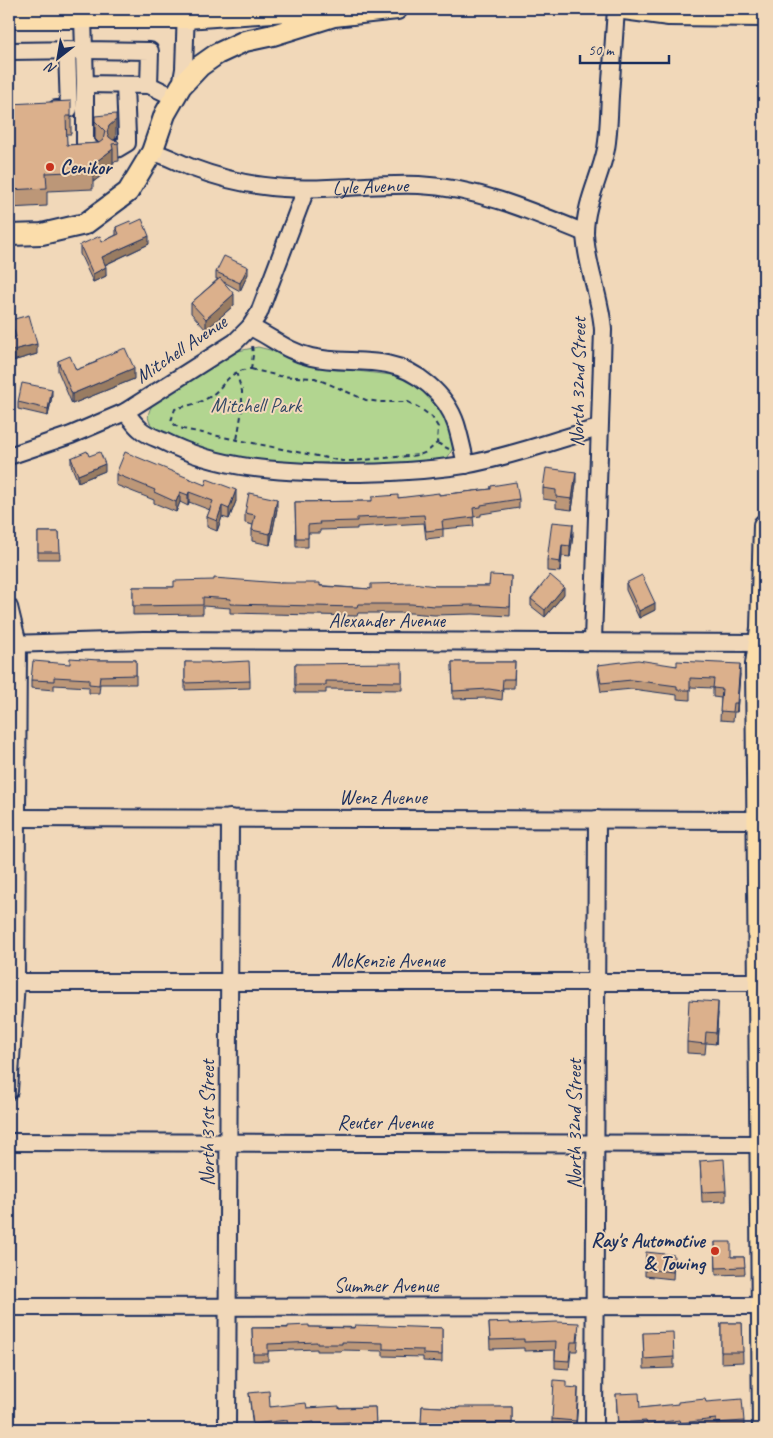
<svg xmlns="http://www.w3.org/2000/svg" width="773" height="1438" font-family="Caveat,sans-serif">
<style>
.green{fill:#b2d590;stroke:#668277}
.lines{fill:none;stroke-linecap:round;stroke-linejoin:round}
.minor-casing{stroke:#1b2f5e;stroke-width:20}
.major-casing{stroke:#1b2f5e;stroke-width:24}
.path{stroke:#1b2f5e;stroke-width:2;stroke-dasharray:5 4;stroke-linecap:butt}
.minor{stroke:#f1d8b9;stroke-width:16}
.major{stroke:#fbddab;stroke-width:20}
.wall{fill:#bc9778;stroke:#1b2f5e}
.shaded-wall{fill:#997b62;stroke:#1b2f5e}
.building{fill:#dbb08c;stroke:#1b2f5e}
.poi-dot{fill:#c8321e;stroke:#f1d8b9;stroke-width:2}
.labels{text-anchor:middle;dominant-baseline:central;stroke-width:4;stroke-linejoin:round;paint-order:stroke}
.poi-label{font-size:20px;font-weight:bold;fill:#1b2f5e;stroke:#f1d8b9;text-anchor:start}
.street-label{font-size:20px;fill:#1b2f5e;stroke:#f1d8b9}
.park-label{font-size:20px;fill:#324866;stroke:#f1d8b9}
</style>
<rect width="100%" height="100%" fill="#f1d8b9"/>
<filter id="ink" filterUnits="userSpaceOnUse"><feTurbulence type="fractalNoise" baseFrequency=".02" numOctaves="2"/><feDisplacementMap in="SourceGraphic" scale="10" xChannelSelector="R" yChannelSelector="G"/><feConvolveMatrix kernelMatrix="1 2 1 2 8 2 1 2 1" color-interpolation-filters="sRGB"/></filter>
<g filter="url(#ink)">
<path class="green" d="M258,347L270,350L293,360L322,367L400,376L422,388L447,420L455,444L447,459C399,464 350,471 302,468C273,467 164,448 150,423C146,415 150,409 154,402L238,351Z"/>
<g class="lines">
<defs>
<g id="minor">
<path d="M83,18L84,50L150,51L149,85L174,97"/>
<path d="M9,51L84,50L85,84L149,85"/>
<path d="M85,84V143L95,152"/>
<path d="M181,86L184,69L186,9"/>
<path d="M56,109H69L67,50"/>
<path d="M117,149L127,143V136L125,85"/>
<path id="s1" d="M152,152C166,155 177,162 190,167C214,176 239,183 264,186C315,193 367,183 419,185C478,188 531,211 585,233"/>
<path d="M250,327C272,337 286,351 311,357C336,363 362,359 387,364C417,370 446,394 456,424C460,437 463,451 466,465"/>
<path d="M125,412C130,417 134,424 140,429C146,435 156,438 163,441C220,470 281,472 344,473C384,473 424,471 464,465C510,457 554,440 599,428"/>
<path d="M9,456L71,435L125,412L235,342L250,327L259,313L306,189"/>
<path d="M9,607L18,644L16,982L9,1091"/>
<path d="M593,641L603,330C601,297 586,267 585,233C585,203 600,178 606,149C609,131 609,113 610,96C612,67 614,38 616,9"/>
<path d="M9,644L143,640L764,643"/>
<path d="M9,818L757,820"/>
<path d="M16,982H759"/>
<path d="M9,1142L761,1144"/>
<path d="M9,1307L763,1306"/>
<path d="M227,1429L230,818"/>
<path d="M594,1429L597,819"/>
</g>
<path id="major" d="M624,9L669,15L764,16
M9,18H186L287,11L324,15
M9,235L42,234L85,224L128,192L152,152L165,114L181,86L200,66L217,54L245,41L273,35L334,16L397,9
M763,1429L756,664L761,628L764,525"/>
</defs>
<use href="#minor" class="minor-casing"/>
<use href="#major" class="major-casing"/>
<path class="path" d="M251,369L279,376L315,378L366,400L379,402H408L421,409L432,417L438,427L437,443L427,452L419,455L352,461H342L183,429L176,426L171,421L175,409C185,406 197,404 206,399C225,389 226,370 251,369Z
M251,369L253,355L252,345
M236,372L242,391V410L237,440
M437,443L449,449"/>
<use href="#minor" class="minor"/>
<use href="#major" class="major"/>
</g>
<path class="wall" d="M9,104L71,116V134H66L67,145L99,143L95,139V116L116,138L113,140L118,141L119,161L113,162V167L93,182V189L47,191V206L9,208Z
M131,224L149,244L105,265L106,276L93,282L80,254V245L102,242L116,235V227Z
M216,272L248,274L240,291L224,282L234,305L206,330L191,313V303L218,279H216Z
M11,320L37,354L9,362V339L13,338L11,330Z
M96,360L134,379L72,404L58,371V361L76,370L96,362Z
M52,396L48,416L18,409V402Z
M89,456L105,471L78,482L71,465V458Z
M116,474L205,485L236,501L229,519L222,517L217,531L207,527V517L210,510L189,502L188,506L180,502L176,512L154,503V500L116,485Z
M576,483L572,510L556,508V501L543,499V488Z
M491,486L519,499V508L481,514V516L473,517L474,526L443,529V537L426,539L424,523L357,527V529L320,530V533H308V547H296L295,502L372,501L398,498L439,495L491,489Z
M277,509L270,545L252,541V530L253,525L245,523V513Z
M38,532H59L60,559H38Z
M573,535L570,557L562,556L560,572L547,571V560Z
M511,576L510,616L473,614L434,615L411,613H358L357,616L230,613V608L203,606V614L133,615V587H174L280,583L371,589L436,586H489Z
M626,583L655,610L639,618L626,590Z
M564,594L545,617L531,606V599Z
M98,660H136V684H100L99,693H89V687L54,685V690L31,688V680L70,664Z
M185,662L210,663L250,681V688L185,690Z
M452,662H515L514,688H503L502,700L489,698L453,699Z
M295,664L402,672V690L326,689V693H295Z
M598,665L677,666L740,674L737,712H734L733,721L720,720L721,698L713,697V688L690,687V700L677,699V695L632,689L601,692L598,674Z
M718,1013L716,1044L706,1043L705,1054L687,1053V1042Z
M700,1161L726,1191V1201L702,1202Z
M715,1242L731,1257H744L745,1274L716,1275Z
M674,1262L673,1279L645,1276V1269Z
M489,1323L510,1324L579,1332L577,1351H571L569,1369L555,1368V1350L524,1351V1348L490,1349Z
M721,1323H742L743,1362L721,1363Z
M309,1327L442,1328V1362L423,1361V1357L383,1356V1351L342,1350V1351H317V1349L268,1351V1361H253L252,1328Z
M643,1333L674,1357V1368L644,1369Z
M249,1393L270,1407L307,1408L375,1407L376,1429H287V1427L266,1429H253Z
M616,1394L640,1408L706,1402L744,1421V1429H716V1428L700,1429H680V1428L672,1429H618Z
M578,1398L576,1429H552V1419Z
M422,1406L459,1408L512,1407V1429H421Z"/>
<path class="shaded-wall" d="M116,120V138L109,144L107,132L109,126Z
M113,149V167L93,182V164Z
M149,236V244L102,266V257Z
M106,267V276L93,282V274Z
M248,267V274L240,291V283Z
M234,294V305L206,330V319Z
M37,344V354L9,362V351Z
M134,368V379L72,404V394Z
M52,389V396L48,416V409Z
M105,464V471L78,482V475Z
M576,472V483L572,510V499Z
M236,490V501L229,519V509Z
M180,492V502L176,512V502Z
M189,492V502L188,506V495Z
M277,499V509L270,545V534Z
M222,506V517L217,531V521Z
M573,524V535L570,557V546Z
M562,545V556L560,572V562Z
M564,587V594L545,617V610Z
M655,603V610L639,618V611Z
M740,664V674L737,712V703Z
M718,1002V1013L716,1044V1033Z
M578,1388V1398L576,1429V1421Z"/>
<path class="building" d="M71,101V116H66L67,145L99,143L103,140L105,131L95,121V116L116,114V120L109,126L107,132L109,137L113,140L118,141L119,143L112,144L113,149L93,164V171L46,173L47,188L9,190V104Z
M142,219L149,236L102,257L106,267L93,274L80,245L100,236L102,242L119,234L116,227L130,221L131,224Z
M224,256L248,267L240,283L216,272Z
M220,278L234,294L206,319L191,303Z
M29,315L37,344L9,351V339L16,337L11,320Z
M125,348L134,368L72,394L58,361L70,356L76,370L97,362L96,360Z
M22,383L52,389L48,409L18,402Z
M87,451L89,456L100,452L105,464L78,475L71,458Z
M125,452L205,485L207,479L236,490L229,509L222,506L217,521L207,517L213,501L189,492L188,495L180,492L176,502L154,492L155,490L116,474Z
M546,468L576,472L572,499L556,497V490L543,488Z
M516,482L519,499L481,505V507L473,508L474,517L442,521L443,529L426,531L424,515L357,518V521L319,522L320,524L308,525V538H296L295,502L372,501V497L398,495V498L439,493V495L491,489V486Z
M249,493L277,499L270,534L252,530L255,515L245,513Z
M552,522L573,524L570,546L562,545L560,562L547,560Z
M38,532H59L60,552H38Z
M490,575L511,576L510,607L473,605L434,606L411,604H358L357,607L230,604L231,599L203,597V605L133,606V587H174V581L214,580V578L280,583H320V586L371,589V584L412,583L436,586H489Z
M550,575L564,587L545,610L531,599Z
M642,575L655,603L639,611L626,583Z
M70,658L98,660H136V675L100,676L99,685L89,684V679L54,677V681L31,680L33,661L70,664Z
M638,660L677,666V661L740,664L737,703H734L733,712L720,711L722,689L713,688L714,679L690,678V690H677V686L632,680L601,683L598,665Z
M249,661L250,681L185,683V662H210V663Z
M452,662H515L514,679H503L502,691L489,689L453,691Z
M402,663V682L326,681V685H295V664Z
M689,1000L718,1002L716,1033L706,1032L705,1044L687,1042Z
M724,1159L726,1191L702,1192L700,1161Z
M715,1242H731V1257H744L745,1267L716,1268Z
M646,1252L674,1255L673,1272L645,1269Z
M510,1322V1324L557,1322L579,1323L577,1342H571L569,1361L555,1360L556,1341L524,1342V1339L490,1340L489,1323Z
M721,1323H742L743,1352H721Z
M309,1325V1327L354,1328L355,1325L442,1328V1355L423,1354V1350L383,1349V1343L342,1342V1344H317V1342L268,1344V1354H253L252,1328H288V1326Z
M673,1332L674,1357L644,1359L643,1333Z
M554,1380L566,1381V1387L578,1388L576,1421L552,1419Z
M269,1391L270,1407L306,1403L307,1408L339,1406V1408L375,1407L376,1425H350V1422L314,1424V1422L288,1425L287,1420L253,1424L249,1393Z
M639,1393L640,1408L678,1404V1402L705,1399L706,1402L742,1399L744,1421L716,1423V1419L681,1423L680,1420L647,1424L646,1421L618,1423L616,1394Z
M422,1406L459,1408V1407H512V1423H421Z"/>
</g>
<g class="poi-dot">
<circle cx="50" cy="167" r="5"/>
<circle cx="715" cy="1251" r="5"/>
</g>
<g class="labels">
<g class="poi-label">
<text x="60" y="167">Cenikor</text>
<text x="705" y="1240" text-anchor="end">Ray's Automotive<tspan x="705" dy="23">&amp; Towing</tspan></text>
</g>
<g class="street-label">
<text stroke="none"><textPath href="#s1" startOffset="224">Lyle Avenue</textPath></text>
<text transform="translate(181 349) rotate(-34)">Mitchell Avenue</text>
<text transform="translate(578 382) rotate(-89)">North 32nd Street</text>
<text x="387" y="620">Alexander Avenue</text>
<text x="383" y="797">Wenz Avenue</text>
<text x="388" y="960">McKenzie Avenue</text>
<text x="385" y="1122">Reuter Avenue</text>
<text transform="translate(207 1123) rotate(-90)">North 31st Street</text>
<text transform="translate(574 1124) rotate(-90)">North 32nd Street</text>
<text x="386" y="1285">Summer Avenue</text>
</g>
<g class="park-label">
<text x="256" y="405">Mitchell Park</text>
</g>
</g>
<rect width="773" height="1438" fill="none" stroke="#f1d8b9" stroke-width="30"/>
<rect x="15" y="15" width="743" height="1408" fill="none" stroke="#1b2f5e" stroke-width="2" filter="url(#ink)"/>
<g transform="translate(58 58) rotate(211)" stroke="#f1d8b9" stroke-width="4" paint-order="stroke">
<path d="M0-4L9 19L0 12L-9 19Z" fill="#1b2f5e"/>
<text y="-8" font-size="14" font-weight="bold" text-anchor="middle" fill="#1b2f5e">N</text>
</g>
<path d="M580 55v8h89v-8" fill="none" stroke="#1b2f5e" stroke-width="2.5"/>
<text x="588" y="55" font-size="15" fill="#1b2f5e" stroke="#f1d8b9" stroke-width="4" paint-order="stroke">50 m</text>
</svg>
